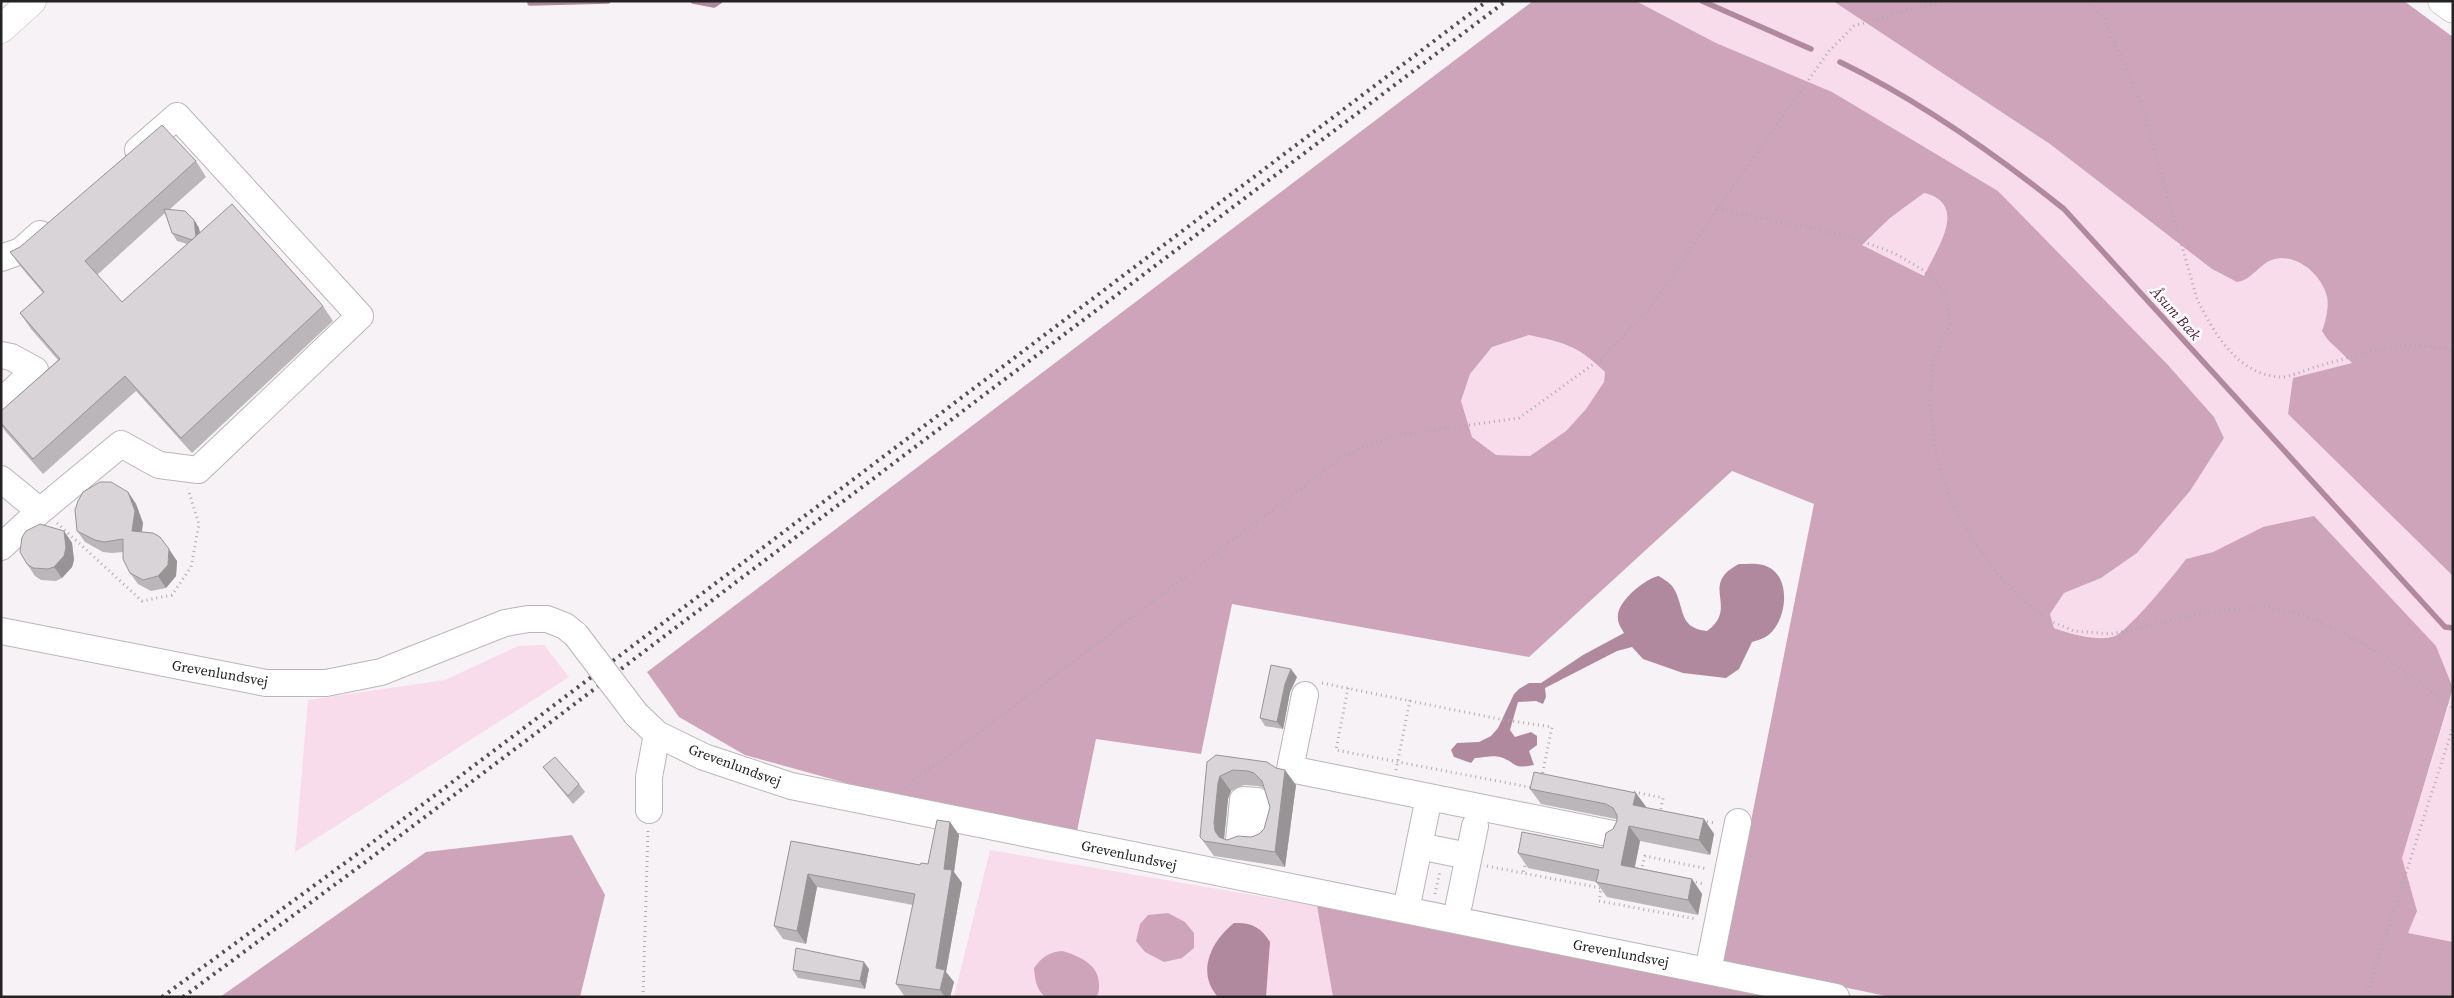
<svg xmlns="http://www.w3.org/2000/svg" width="2454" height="998" font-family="'Source Serif 4',serif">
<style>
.green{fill:#f8dceb}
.forest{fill:#cda4ba;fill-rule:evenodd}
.water{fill:#b0899e}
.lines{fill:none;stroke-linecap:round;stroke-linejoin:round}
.stream{stroke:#b0899e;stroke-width:5.5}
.minor-casing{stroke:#bbb6b8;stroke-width:28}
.major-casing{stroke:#bbb6b8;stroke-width:29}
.path{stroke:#b0acaf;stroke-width:3;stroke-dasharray:1 4;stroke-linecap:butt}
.minor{stroke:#fff;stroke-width:26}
.major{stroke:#fff;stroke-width:28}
.rail{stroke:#535051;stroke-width:4;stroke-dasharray:2.5 5;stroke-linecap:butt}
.minor-bridge-casing{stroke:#bbb6b8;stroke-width:28;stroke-linecap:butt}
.minor-bridge{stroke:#fff;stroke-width:26}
.wall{fill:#bbb6b9;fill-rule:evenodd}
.shaded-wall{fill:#989496}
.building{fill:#d9d4d7;stroke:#989496;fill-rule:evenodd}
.labels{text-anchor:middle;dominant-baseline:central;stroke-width:5;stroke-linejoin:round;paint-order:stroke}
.street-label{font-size:14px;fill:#242223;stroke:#fff}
.water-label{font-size:15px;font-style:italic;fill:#4c1a3a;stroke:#fff}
</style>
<rect width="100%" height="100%" fill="#f7f2f5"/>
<path class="green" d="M1636,1H1833L2050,144L2212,269L2237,282C2252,280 2258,264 2273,260C2295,253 2324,275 2327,298C2329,311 2327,327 2328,340L2352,363L2294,378L2288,414L2453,576V688L2436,646L2263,527L2213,552L2186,559C2176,573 2128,631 2115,636C2098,642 2070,634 2054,628L2050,614L2064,593L2101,578L2137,553L2190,491L2224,438L2214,417L2168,365L1998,191Z
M1924,193C1970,205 1937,250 1924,276L1862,245L1890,218Z
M1529,335C1565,343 1577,345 1605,372L1604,382L1586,409L1566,431L1530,456L1496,455L1472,437L1461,402L1470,374L1492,347Z
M544,645L569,677L295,852L308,700L445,680L518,646Z
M2453,691V942L2408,933L2402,858Z
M990,850L1317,906L1333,997H954Z"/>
<path class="forest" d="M1533,1H1636L1716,43L1832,92L1998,191L2168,365L2214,417L2224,438L2190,491L2137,553L2101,578L2064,593L2050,614L2054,628C2070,634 2098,642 2115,636C2128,631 2176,573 2186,559L2213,552L2263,527L2314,516L2436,646L2453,688L2402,858L2417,911L2408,933L2453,942V997H1891L1723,962L1814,504L1732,471L1529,657L1232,604L1201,754L1096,739L1077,831L886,794L745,755L679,717L647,672ZM1924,193C1970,204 1936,250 1924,276L1862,245L1890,218ZM1529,335C1565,343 1577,345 1605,372L1604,382L1586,409L1566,431L1530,456L1496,455L1472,437L1461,401L1470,374L1492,347Z
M1833,1H2404L2453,37V576L2288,414L2293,378L2352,363L2328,340L2322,331C2326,321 2329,307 2327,297C2322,274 2295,252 2272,260C2258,265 2252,280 2237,282L2212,269L2050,144Z
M572,835L605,895L580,997H220L426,852Z
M1317,906L1770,997H1333Z
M1168,913L1185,922L1194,933V948L1182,958L1164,962L1145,952L1136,941L1140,924L1148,915Z
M1063,951C1080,957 1099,964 1099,985C1099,990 1099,993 1096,997H1046C1036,991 1035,978 1034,968C1042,957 1049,952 1063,951Z"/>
<path class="water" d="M1739,564C1747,564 1756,563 1763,565C1793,573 1788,621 1767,636C1763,639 1757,640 1752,642L1739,669L1726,678L1683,673L1643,659L1632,647L1617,651L1545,688L1546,697L1543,704L1536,701L1518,702L1510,730L1515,737L1531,732L1537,736V745L1529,751L1534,765C1511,770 1517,762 1500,757C1493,755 1482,758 1475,758L1471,763L1454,757L1451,750L1457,743L1479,742L1491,736L1498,728L1514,694L1519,689L1529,683H1541L1583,655L1624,633C1622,629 1618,624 1618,619C1615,602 1646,578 1659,576C1663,579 1669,582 1672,586C1686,605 1676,628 1707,631C1740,607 1698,585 1739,564Z
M1234,923C1251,922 1261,927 1270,942L1266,997H1218C1196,973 1211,941 1234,923Z"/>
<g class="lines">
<path class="stream" d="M693,1L714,5L720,1
M1702,1L1811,49
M530,3L608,1
M1840,62C1920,101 1994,153 2064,209L2445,627L2453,628"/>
<defs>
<path id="minor" d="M1,258L21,251L40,234
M1,355L11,357L35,370L1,402
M1,479L40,511
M1,547L40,511L121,444L159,465L198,470L360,316L177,116L138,150
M1,631L266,683H326L381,672L505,623L528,619H547L565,626L576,635
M1305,695L1290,769L1613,834
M636,714L657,734L704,757L791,786L1836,997
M649,810V777L657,734
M1239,840L1243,800L1257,801C1265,812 1269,824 1261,837H1252L1240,832
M1419,846L1468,856
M1459,904L1475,826
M1406,910L1429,797
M1708,971L1738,822"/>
<path id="major" d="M2442,1L2453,9
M1,29L32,1"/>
</defs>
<use href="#minor" class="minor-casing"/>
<use href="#major" class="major-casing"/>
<path class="path" d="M2086,1L2104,18L2141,103L2197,299C2214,333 2236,373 2279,377C2289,378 2305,370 2315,367C2364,354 2402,337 2453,351
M1717,209L1848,236L1894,253L1923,270L1946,293L1950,325L1933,362L1930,404L1936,454L1951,502L1971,537L1997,573L2022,600L2048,620L2074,631L2111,634L2217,610L2271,607L2308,617L2351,637L2385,656L2453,708
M57,523L142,601L172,595L191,567L199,524L188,489
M1322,683L1499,719L1552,727L1542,776
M1348,688L1336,750L1534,788
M1396,770L1410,700
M906,788L914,778L948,756L1344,456L1392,436L1519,418L1602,358L1654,303L1717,209L1829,51L1854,26L1923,6L1959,1
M1634,792L1663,798L1660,813H1662
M1702,821L1716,823
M1526,861L1523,873L1601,888L1599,901L1696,919
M1487,866L1523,873
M1641,871L1645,856L1708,869
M1691,881L1704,884
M1435,894L1440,871
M643,997L648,830
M2366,997L2453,727"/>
<use href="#minor" class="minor"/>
<use href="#major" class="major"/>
<path class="rail" d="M162,997L349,860L1487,1
M183,997L356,869L1506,1"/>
<defs>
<path id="minor-bridge" d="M576,635L636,714"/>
</defs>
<use href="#minor-bridge" class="minor-bridge-casing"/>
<use href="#minor-bridge" class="minor-bridge"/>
</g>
<path class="wall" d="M196,161L206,177L170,209L194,220L199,228L200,233L323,306L333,321L192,453L136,391L43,474L6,432L1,425V411L58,360L31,329L20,313L43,293L21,267L10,252ZM165,213L172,233L177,241L187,244L122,302L97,275Z
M128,492L136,504L143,523L142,532L177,561L176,576L166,588L151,591L138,584L130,573L123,552L112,553L103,552L85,542L77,531Z
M64,531L72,543L74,560L72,567L62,578L56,581L41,580L35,576L27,564Z
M1297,677L1290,692L1283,729L1265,726L1260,718Z
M1216,755L1296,785L1285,867L1214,856L1200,837ZM1244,785L1258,786L1264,788L1270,807L1264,829L1259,834L1251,837L1227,840L1224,839L1228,799L1231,791Z
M543,767L579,784L585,792L573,804L549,775Z
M1530,789L1647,808L1704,819L1714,834L1710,855L1640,841L1635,867L1692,879L1702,894L1698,915L1607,897L1596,882L1528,868L1518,853L1603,848L1617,821L1616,819L1541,804Z
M950,822L959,835L954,872L962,883L946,972L954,982L950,997H905L896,984L913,905L817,887L806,944L783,939L774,926L791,841L920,865L928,864Z
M869,969L865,989L798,978L793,970Z"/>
<path class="shaded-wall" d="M194,220L199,228L202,250L197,242Z
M128,492L136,504L143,523L140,542L132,531Z
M64,531L72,543L74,560L72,567L62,578L54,567Z
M169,549L177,561L176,576L166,588L158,576Z
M1291,669L1297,677L1290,692L1283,729L1277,722L1285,684Z
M1285,770L1296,785L1285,867L1275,852Z
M1220,776L1231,791L1228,799L1224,839L1225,844L1215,831L1214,823L1218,783Z
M1636,793L1647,808L1633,805Z
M1704,819L1714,834L1710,855L1699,840Z
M950,822L959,835L954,872L962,883L946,972L954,982L950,997H945L940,990L936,968L944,869Z
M1629,826L1640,841L1632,880L1621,865Z
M808,874L817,887L806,944L797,931Z
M1692,879L1702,894L1698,915L1688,900Z
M864,962L869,969L865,989L860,981Z"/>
<path class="building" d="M162,125L196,161L85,261L122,302L232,204L323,306L181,438L125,376L33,459L1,423V411L60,359L20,313L44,292L10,252L20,247Z
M164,209L185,211L194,220L196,236L192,240L172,233Z
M100,482H111L128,492L135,511L132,531L153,533L160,537L169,549L168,565L158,576L143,580L130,573L123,559V539L104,542L95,540L77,531L75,510L78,501L83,492Z
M40,524L64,531L66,548L64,556L54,567L48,569L33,568L27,564L20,552L22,537L26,531Z
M1271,665L1291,669L1285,684L1277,722L1260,718Z
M1216,755L1267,762L1276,768L1285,770L1275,852L1204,841L1200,837L1207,762ZM1233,770L1248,771L1254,773L1262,781L1270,807L1264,829L1259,834L1251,837L1238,836L1227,840L1219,837L1215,831L1214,823L1218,783L1220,776Z
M555,757L579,784L568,796L543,767Z
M1534,772L1636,793L1633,805L1704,819L1699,840L1629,826L1621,865L1692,879L1688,900L1596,882L1599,870L1518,853L1522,832L1603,848L1606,833L1613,829L1617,821V815L1613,808L1606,804L1530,789Z
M937,820L950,822L944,869L952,870L936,968L945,970L940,990L896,984L915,894L808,874L797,931L774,926L791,841L920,865L921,863L928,864Z
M796,948L864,962L860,981L793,970Z"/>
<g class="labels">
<g class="street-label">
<text transform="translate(220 673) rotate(10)">Grevenlundsvej</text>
<text transform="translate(735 765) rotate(20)">Grevenlundsvej</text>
<text transform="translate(1129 855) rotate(12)">Grevenlundsvej</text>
<text transform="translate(1621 953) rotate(11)">Grevenlundsvej</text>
</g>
<g class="water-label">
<text transform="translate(2176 313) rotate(48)">Åsum Bæk</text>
</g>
</g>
<rect width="2454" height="998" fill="none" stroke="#242223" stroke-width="5"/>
</svg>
